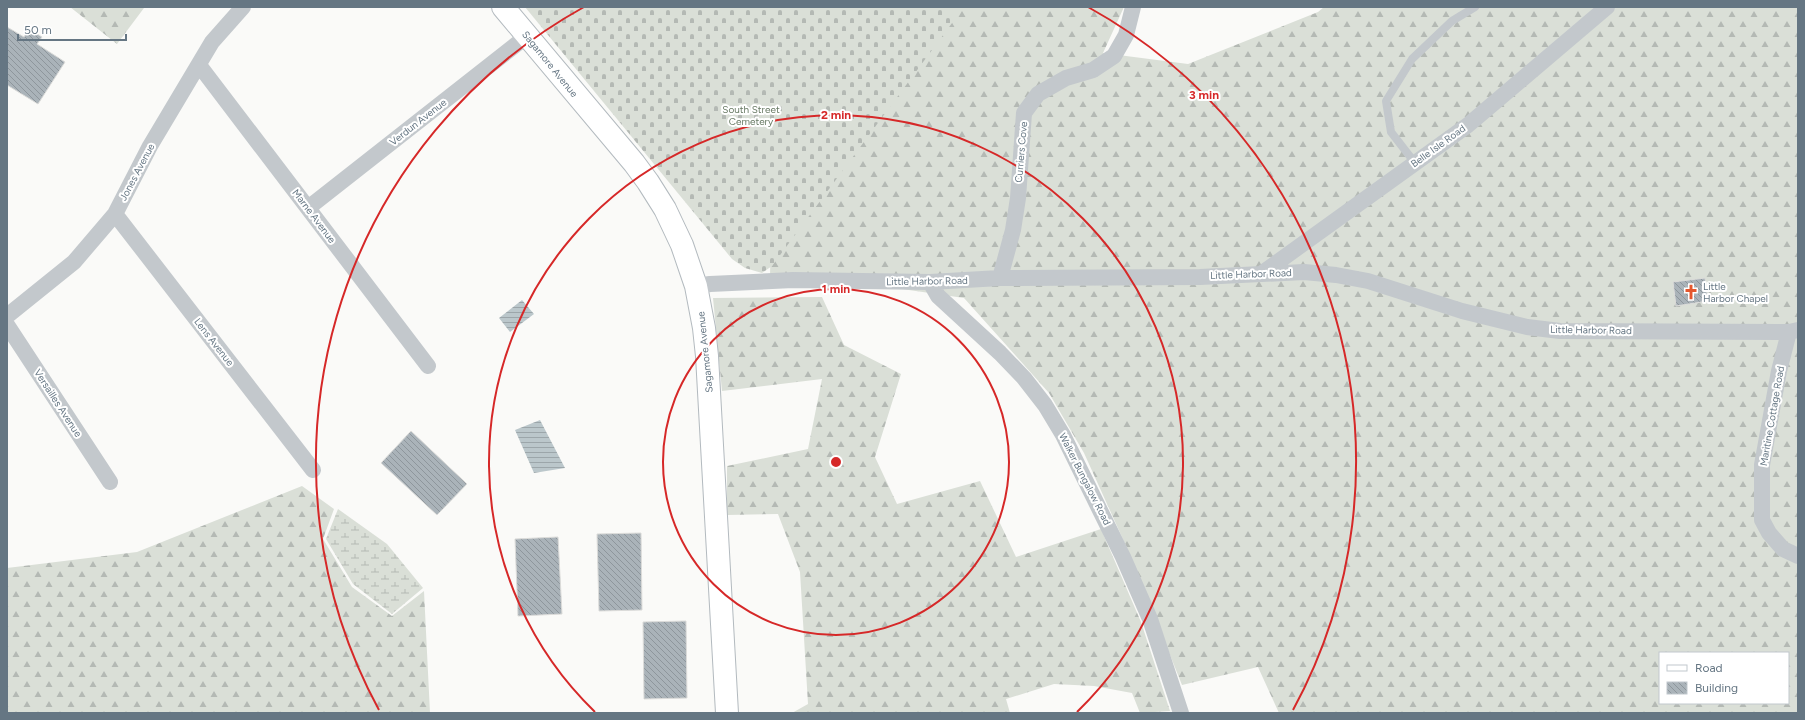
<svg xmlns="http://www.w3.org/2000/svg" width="1805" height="720" font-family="Figtree,sans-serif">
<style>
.forest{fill:url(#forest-firs);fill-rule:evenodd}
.wetland{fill:url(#wetland-marsh)}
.cemetery{fill:url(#cemetery-stones)}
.water{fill:url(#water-rules)}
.building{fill:url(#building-back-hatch);stroke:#dcdcda}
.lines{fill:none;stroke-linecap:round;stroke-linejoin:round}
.secondary-casing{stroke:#b3babf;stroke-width:24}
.lane{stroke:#c3c8cc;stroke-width:8}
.street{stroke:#c3c8cc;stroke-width:16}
.secondary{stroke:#fff;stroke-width:22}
.ring{fill:none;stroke:#d62828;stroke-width:2}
.labels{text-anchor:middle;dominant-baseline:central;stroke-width:4;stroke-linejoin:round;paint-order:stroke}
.street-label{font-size:10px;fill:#657683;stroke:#fff}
.park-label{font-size:10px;fill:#687a64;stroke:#fff}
.poi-label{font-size:10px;fill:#657683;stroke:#fff;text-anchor:start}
.centre{fill:#d62828;stroke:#fff;stroke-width:2}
.ring-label{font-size:12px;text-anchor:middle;font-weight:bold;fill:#d62828;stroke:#fff;stroke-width:4;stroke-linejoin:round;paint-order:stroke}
</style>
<defs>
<pattern id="forest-firs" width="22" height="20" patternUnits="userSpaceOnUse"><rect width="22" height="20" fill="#dadfd7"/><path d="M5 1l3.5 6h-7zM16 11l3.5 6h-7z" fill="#b4b9b4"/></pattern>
<pattern id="wetland-marsh" width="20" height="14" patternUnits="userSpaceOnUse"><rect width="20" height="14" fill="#dadfd7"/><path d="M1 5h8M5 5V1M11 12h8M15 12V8" fill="none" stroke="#b4b9b4"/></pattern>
<pattern id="cemetery-stones" width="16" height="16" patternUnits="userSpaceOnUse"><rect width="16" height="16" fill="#dadfd7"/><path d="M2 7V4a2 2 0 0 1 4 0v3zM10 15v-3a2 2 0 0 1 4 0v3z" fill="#b4b9b4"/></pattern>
<pattern id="water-rules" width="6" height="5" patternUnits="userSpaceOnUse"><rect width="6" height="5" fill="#bbc7cb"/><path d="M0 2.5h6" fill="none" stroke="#9ca6aa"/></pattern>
<pattern id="building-back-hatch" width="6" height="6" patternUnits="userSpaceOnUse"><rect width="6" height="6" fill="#aab3b9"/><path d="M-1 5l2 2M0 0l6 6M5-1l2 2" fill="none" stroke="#8e969c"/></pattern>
</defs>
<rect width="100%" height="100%" fill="#fafaf8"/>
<path class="forest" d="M70,7H143L144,8L117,44Z
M928,7H1124L1103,53L1188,64L1318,12L1324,7H1798V713H1279L1258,667L1182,685L1131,557L1084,453L1049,393L964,298L902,289L770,275L771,241ZM1660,653H1788V703H1660Z
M822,297L844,345L901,374L875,457L897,504L980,481L1016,557L1101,529L1141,622L1170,711L1140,713L1132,693L1094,686L1054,684L1006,699L1010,713H792L808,704L800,572L778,514L727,515V466L808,449L822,379L722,391L713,298Z
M302,486L334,509L323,539L352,587L392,616L424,591L430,713H7V568L137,552Z"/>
<path class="wetland" d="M338,509L387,544L423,588L392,614L353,584L326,539Z"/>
<path class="cemetery" d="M525,7H940L955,19L772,266L762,273L745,268L732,259Z"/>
<path class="water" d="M522,300L534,314L510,332L499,318Z
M540,420L565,468L534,473L515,430Z"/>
<path class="building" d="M7,27L24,37L29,29L42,37L37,44L65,62L38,104L7,85Z
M1705,278L1708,301L1676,306L1673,282Z
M411,431L467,484L437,515L381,463Z
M641,533L642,610L599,611L597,534Z
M558,537L562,614L518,616L515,539Z
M686,621L687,698L644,699L643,622Z"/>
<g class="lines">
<defs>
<path id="secondary" d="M503,7L634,163L648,182L665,209L682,245L696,286L704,328L707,356L727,713"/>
</defs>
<use href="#secondary" class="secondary-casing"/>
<path class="lane" d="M1415,163L1391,132L1386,101L1412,59L1452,21L1475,7"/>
<path class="street" d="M199,65L428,366
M308,208L527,36
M115,214L313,470
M1261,274L1468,125L1607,7
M1000,278L1013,230L1018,198L1024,113L1038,94L1066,78L1093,70L1114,56L1126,35L1133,7
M930,282L938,296L1000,353L1024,378L1045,405L1063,435L1123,557L1150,619L1181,713
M696,286L710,284L793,280L930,282L1000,278L1200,277L1304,272L1336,275L1368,281L1462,311L1527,327L1560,331L1789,332L1798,330
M7,316L74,262L115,214L150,146L212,42L243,7
M7,325L110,482
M1789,332L1779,371L1762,465V520L1769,533L1783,549L1798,556"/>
<use href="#secondary" class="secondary"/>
</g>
<g class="ring">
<circle cx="836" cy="462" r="173"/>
<path d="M595 712A347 347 0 1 1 1077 712"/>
<path d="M379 710A520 520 0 0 1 584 7M1088 7A520 520 0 0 1 1293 710"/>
</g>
<defs>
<symbol id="church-bare" viewBox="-9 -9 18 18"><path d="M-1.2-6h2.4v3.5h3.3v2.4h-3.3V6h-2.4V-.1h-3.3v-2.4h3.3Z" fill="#e4572e" stroke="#fff" stroke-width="2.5" paint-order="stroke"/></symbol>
</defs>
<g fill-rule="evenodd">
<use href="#church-bare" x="1680" y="281" width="22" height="22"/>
</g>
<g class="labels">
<g class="street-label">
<text transform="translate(550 64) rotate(51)">Sagamore Avenue</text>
<text transform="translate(418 122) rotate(-38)">Verdun Avenue</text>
<text transform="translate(1438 146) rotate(-36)">Belle Isle Road</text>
<text transform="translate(1021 152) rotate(-85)">Curriers Cove</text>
<text transform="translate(137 172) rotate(-62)">Jones Avenue</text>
<text transform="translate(314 216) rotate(53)">Marne Avenue</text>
<text transform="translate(1251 274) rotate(-2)">Little Harbor Road</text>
<text transform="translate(927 281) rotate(-1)">Little Harbor Road</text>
<text transform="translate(1591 330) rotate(1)">Little Harbor Road</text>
<text transform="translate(214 342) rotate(52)">Lens Avenue</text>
<text transform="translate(705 352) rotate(-96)">Sagamore Avenue</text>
<text transform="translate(58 403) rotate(57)">Versailles Avenue</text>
<text transform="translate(1772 416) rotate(-80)">Maritine Cottage Road</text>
<text transform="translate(1085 479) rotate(63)">Walker Bungalow Road</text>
</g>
<g class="park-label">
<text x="751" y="109">South Street<tspan x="751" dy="12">Cemetery</tspan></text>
</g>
<g class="poi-label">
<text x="1703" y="286">Little<tspan x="1703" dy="12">Harbor Chapel</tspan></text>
</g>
</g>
<circle cx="836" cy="462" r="6" class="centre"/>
<g class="ring-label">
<text x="1204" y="99">3 min</text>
<text x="836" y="119">2 min</text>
<text x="836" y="293">1 min</text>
</g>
<rect width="1805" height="720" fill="none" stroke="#657683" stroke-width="16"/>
<rect x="1659" y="652" width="130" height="52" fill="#ffffff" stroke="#c1c8cd"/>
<rect x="1667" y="665" width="20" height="6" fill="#ffffff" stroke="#c1c8cd"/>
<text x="1695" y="672" font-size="12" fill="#657683">Road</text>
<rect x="1667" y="682" width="20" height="12" fill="url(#building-back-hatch)" stroke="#c1c8cd"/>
<text x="1695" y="692" font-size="12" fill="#657683">Building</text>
<path d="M18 34v6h108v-6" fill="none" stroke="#657683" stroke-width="2"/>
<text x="24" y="34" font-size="12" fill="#657683" stroke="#ffffff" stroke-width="3" paint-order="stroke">50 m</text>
</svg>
